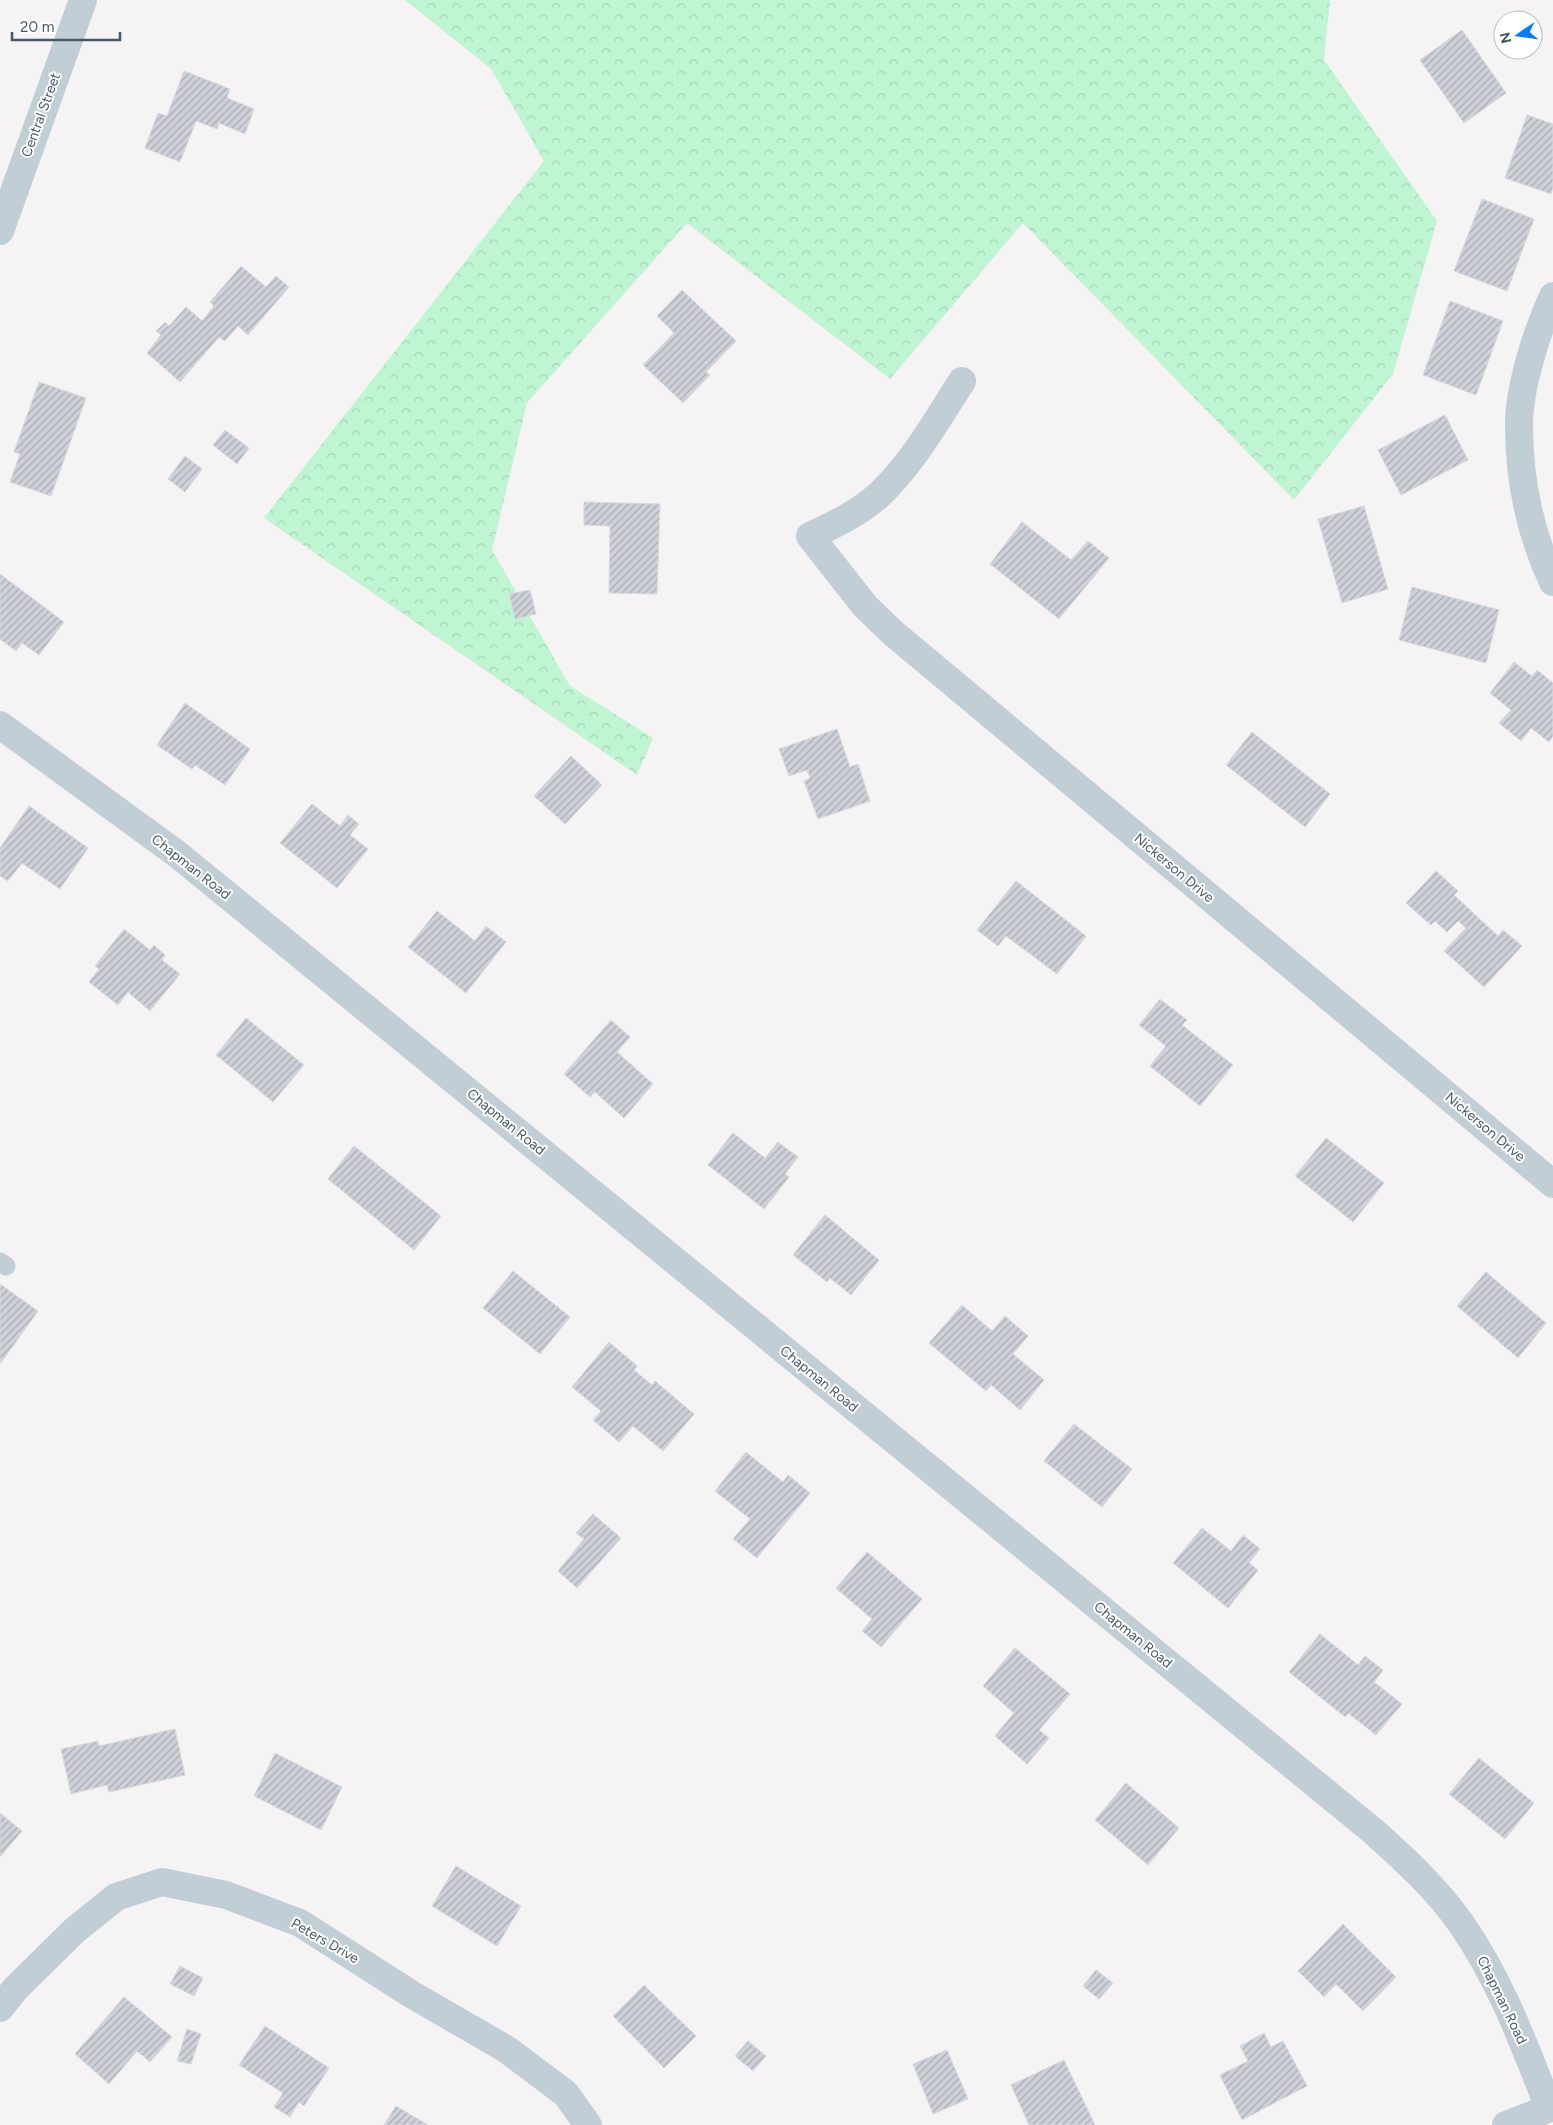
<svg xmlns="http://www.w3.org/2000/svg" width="1553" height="2125" font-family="Figtree,sans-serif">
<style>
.forest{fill:url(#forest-crowns)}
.building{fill:url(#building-hatch);stroke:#d6d9de}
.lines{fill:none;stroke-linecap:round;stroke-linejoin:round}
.service{stroke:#c2ced5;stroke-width:19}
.minor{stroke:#c2ced5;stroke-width:28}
.tertiary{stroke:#c2ced5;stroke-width:28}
.labels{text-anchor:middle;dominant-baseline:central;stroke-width:4;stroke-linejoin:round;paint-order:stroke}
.street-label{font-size:14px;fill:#485763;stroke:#fff}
</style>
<defs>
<pattern id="forest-crowns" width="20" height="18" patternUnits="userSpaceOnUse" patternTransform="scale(1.25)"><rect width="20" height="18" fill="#bff5d2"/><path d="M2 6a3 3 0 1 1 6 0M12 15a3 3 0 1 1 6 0" fill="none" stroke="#a6d4b7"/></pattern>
<pattern id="building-hatch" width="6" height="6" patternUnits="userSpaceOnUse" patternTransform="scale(1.25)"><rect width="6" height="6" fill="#ced2d8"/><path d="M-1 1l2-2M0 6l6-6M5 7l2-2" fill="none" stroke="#a9adb3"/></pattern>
</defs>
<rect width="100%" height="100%" fill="#f5f3f3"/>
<path class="forest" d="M405,0H1330L1324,60L1437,221L1393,374L1294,500L1023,223L890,379L687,223L527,403L492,550L570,686L653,738L637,775L264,518L544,161L491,69Z"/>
<path class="building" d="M1462,30L1506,93L1464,123L1420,60Z
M184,71L230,89L227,98L254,109L245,134L219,123L217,129L196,121L180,162L145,148L158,113L167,116Z
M1527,115L1553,124V187L1551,194L1505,178Z
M1482,199L1534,219L1507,291L1454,271Z
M241,266L266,287L276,276L289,287L248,335L238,326L225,341L219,337L180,382L147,353L161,335L156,331L165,322L169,326L186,307L202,321L214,306L210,302Z
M682,290L736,341L706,372L710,375L683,403L643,365L674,333L657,316Z
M1450,301L1503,321L1476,395L1423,375Z
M39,382L86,398L51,496L10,482L20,454L14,452Z
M1445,415L1468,460L1401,495L1378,450Z
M225,430L249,448L237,464L213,445Z
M185,456L202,469L185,492L168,479Z
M584,502L660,504L657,594L609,593L610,526L584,525Z
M1364,506L1388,589L1342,603L1318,519Z
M1022,522L1071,560L1088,541L1109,558L1059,619L990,564Z
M0,574L64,622L39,655L22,643L16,651L0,639Z
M1412,587L1499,610L1486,663L1399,640Z
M530,590L536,614L515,619L509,594Z
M1514,662L1532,676L1537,670L1553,683V736L1549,742L1531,728L1521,741L1499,723L1511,710L1490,693Z
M185,703L250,749L225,785L195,765L192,769L157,745Z
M837,729L850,767L858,764L870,801L818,819L804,781L810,778L807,770L789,776L779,749Z
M1252,732L1330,794L1305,827L1226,765Z
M571,756L602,785L565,824L534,796Z
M312,804L340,826L348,815L359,824L350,835L368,849L337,888L280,843Z
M29,806L88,848L60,889L22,863L8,881L0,876V848Z
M1436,871L1458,891L1454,895L1498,936L1503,930L1522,946L1484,987L1444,951L1466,928L1458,921L1447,932L1435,921L1431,925L1406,903Z
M1016,881L1086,936L1057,974L1006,936L998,946L977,930Z
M437,911L475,941L486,926L506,942L466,993L408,947Z
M124,929L150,950L154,945L165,955L162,960L180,974L150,1011L128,992L118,1005L89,982L99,969L95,966Z
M1160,999L1187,1020L1182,1025L1233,1065L1200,1106L1150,1066L1166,1046L1139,1025Z
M246,1018L304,1065L273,1102L216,1055Z
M611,1020L630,1037L617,1052L653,1084L624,1118L595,1092L590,1097L564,1074Z
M733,1133L765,1158L778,1142L798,1157L785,1174L789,1177L764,1209L708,1165Z
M1326,1138L1384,1183L1353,1222L1295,1176Z
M354,1146L441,1216L414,1250L328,1179Z
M825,1215L879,1260L851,1295L830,1278L827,1282L793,1255Z
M513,1271L570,1317L540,1354L483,1308Z
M1486,1272L1546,1323L1518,1358L1457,1306Z
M0,1284L38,1311L0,1364Z
M962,1305L992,1331L1005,1316L1028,1336L1013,1354L1044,1380L1020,1410L991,1385L986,1391L929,1343Z
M609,1342L637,1366L634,1370L652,1385L655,1381L694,1414L663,1451L633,1426L619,1442L593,1420L601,1411L572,1387Z
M1074,1424L1132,1469L1102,1507L1044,1461Z
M746,1452L783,1482L788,1475L810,1493L757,1558L733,1539L750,1519L715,1491Z
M593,1514L621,1538L577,1588L558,1571L584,1539L576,1533Z
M1202,1528L1231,1551L1243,1535L1260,1549L1249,1563L1258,1570L1228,1608L1173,1563Z
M867,1552L922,1599L881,1647L862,1631L872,1619L836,1588Z
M1320,1634L1358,1665L1365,1656L1383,1670L1374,1682L1402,1704L1376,1735L1348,1713L1345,1717L1289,1672Z
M1015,1648L1070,1694L1039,1730L1049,1738L1027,1764L995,1736L1014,1713L983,1686Z
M175,1729L185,1775L109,1792L107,1785L71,1794L61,1749L98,1741L99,1746Z
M275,1753L342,1787L321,1830L254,1796Z
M1479,1758L1534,1803L1505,1839L1449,1794Z
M1126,1783L1179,1828L1148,1865L1095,1820Z
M0,1813L22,1831L0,1857Z
M456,1866L521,1906L497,1946L432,1906Z
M1343,1924L1396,1977L1363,2011L1336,1984L1324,1997L1298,1971Z
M180,1966L203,1978L194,1996L170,1984Z
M1096,1970L1113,1983L1099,1999L1083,1986Z
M644,1985L696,2036L664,2068L613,2016Z
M124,1997L172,2037L150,2062L137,2051L109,2084L75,2054Z
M265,2026L329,2068L304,2106L299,2102L290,2117L274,2107L283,2093L239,2065Z
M187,2029L201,2034L191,2064L177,2061Z
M1264,2033L1271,2047L1283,2041L1307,2086L1242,2120L1220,2075L1248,2061L1240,2046Z
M748,2041L766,2056L753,2071L735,2056Z
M947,2050L968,2099L933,2114L913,2064Z
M1064,2060L1095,2125H1029L1011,2085Z
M396,2106L428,2125H384Z"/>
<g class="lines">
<path class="service" d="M0,1262L6,1266"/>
<path class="minor" d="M1553,296C1537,331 1519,387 1519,425C1519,479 1530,533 1553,582
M962,381C936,421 913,463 879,495C859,513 834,525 810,536L865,606L893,633L1553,1184
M0,725L177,854L1373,1831C1404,1859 1436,1888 1460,1922C1500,1979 1524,2044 1549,2108
M0,2008L15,1989L75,1930L116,1897L162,1882L226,1895L300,1923L411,1994L506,2049L566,2094L588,2125"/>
<path class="tertiary" d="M0,231L83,0
M1506,2125L1553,2107"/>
</g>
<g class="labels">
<g class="street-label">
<text transform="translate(41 115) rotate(-70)">Central Street</text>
<text transform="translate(191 867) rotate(38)">Chapman Road</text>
<text transform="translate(1174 868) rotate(40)">Nickerson Drive</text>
<text transform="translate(506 1122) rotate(39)">Chapman Road</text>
<text transform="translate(1485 1127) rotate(40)">Nickerson Drive</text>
<text transform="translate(819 1379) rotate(39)">Chapman Road</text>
<text transform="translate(1133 1635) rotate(39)">Chapman Road</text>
<text transform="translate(325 1941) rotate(30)">Peters Drive</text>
<text transform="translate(1502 2000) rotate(64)">Chapman Road</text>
</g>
</g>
<g transform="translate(1518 35) rotate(257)"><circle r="24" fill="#ffffff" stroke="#b6bcc1"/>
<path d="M0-4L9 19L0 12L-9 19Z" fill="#077bfa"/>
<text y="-8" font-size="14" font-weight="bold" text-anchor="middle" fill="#485763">N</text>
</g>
<path d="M12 32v8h108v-8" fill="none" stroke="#485763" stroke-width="2.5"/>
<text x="20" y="32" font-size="15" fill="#485763" stroke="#ffffff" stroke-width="4" paint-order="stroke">20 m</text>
</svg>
